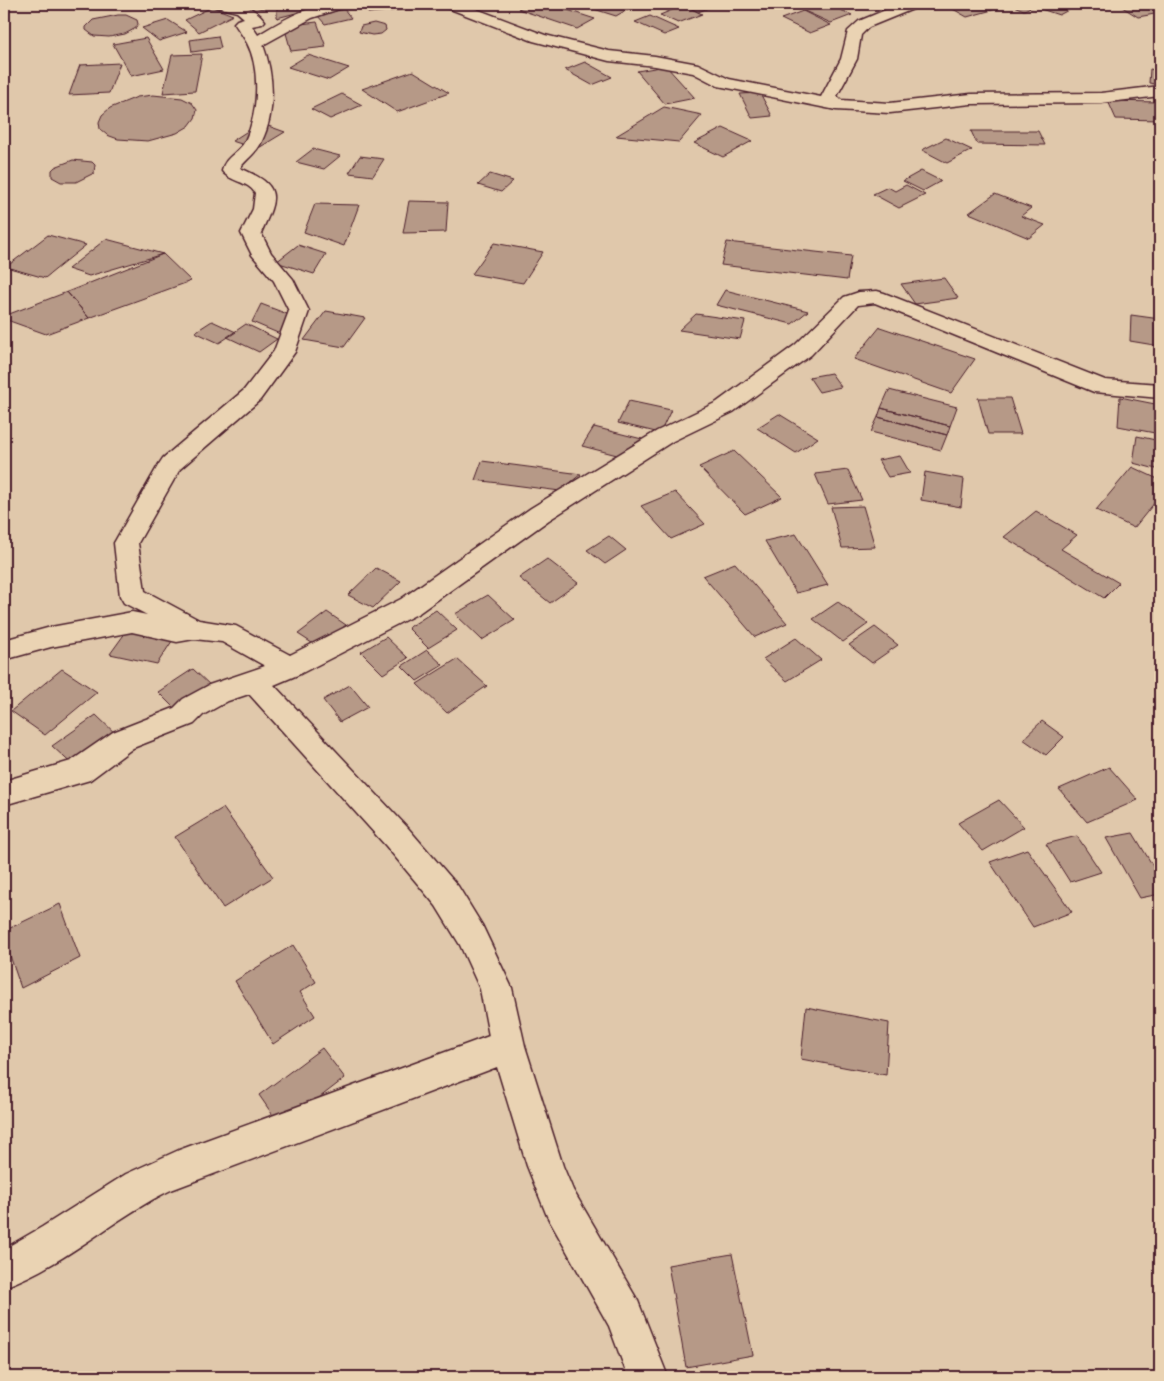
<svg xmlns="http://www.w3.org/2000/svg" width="1164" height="1381" font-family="'Patrick Hand',sans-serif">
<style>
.building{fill:#b69987;stroke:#4a1f2b}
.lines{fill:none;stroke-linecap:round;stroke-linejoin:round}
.minor-casing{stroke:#4a1f2b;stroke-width:3}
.minor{fill:#ead3b3;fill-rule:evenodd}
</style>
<rect width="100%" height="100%" fill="#e0c8ab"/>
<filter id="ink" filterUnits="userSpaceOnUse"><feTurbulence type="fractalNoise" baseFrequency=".02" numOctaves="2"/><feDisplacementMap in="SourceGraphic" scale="10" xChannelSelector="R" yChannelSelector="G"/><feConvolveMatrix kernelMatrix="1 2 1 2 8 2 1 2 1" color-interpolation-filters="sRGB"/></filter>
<g filter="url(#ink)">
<path class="building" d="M240,4H277L263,9Z
M277,4H330L277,18Z
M366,4H406L411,9L368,13Z
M528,4H549L595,19L577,29L518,9Z
M578,4H613L628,9L616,16Z
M689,4H719L698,12L684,5Z
M814,4H827L852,15L831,23L800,9Z
M973,4H997L1003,7L967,17L953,9Z
M1008,4H1038L1024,10Z
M1046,4H1073L1078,5L1059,15L1038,8Z
M1126,4H1160V13L1138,17L1119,5Z
M684,5L702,14L678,23L660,15Z
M212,7L233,15L199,32L185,20Z
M344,9L351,18L325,24L317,15Z
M803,11L831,25L810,33L781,19Z
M118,15H126L137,20L138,24L136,28L125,34L109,37L94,36L86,30V27L93,20Z
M650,16L679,29L664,35L635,22Z
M168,20L187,32L159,41L142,28Z
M317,22L326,47L291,51L284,26Z
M374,23L385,26L386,30L381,34L372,35L359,32L361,26Z
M218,36L221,48L192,52L190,40Z
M146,38L164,69L131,76L113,44Z
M202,54L195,91L163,93L172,55Z
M308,55L349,68L329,80L288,67Z
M585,62L612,77L592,85L565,70Z
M120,63L109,93L69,95L80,65Z
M666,66L695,98L665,104L637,71Z
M1150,69L1160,71V85L1149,83Z
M413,71L449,93L397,112L362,89Z
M760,93L772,116L752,118L740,94Z
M342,94L362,105L330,119L311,109Z
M153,95L182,98L192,103L197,110L195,118L189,126L177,133L148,141L118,139L107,135L100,129L99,122L102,115L110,108L137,97Z
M1108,101L1160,102V120L1116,119Z
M664,107L702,115L679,142L616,136Z
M260,123L285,132L257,149L232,141Z
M723,128L752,141L723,157L694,143Z
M971,131H1038L1045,145L977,144Z
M946,138L972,150L947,163L922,150Z
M313,149L340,156L324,169L296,162Z
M360,156L384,159L373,176L349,173Z
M73,160L92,162L95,165L94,173L76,182H61L52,177V170L55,167Z
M921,171L941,181L923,191L903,181Z
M490,174L513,181L501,192L478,185Z
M906,185L925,195L899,208L873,194L888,187L895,191Z
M995,194L1031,208L1021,216L1045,225L1029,238L969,213Z
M409,201L448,202L446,232L403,233Z
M315,204L359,205L344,246L304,232Z
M48,235L86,245L45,278L6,267Z
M106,239L163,254L89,276L68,269Z
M727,242L851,256L847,280L721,265Z
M494,243L543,252L523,283L472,274Z
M298,245L326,254L314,274L276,262Z
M163,254L191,281L89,318L67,292Z
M944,278L958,298L915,304L901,284Z
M725,290L808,311L792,324L716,305Z
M67,292L89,318L46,334L4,319V316Z
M261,304L290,315L280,334L252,322Z
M326,311L365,318L344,347L304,340Z
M696,314L745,321L740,339L679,330Z
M1131,315L1160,319V346L1130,341Z
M212,321L236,332L219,343L195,332Z
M246,324L277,339L259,352L227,337Z
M880,327L975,359L951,393L854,359Z
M831,373L841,387L819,392L809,377Z
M889,390L957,407L950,426L881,408Z
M1120,397L1160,405V434L1118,426Z
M978,398H1010L1021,434H988Z
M629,401L671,410L660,433L618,423Z
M881,408L950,426L947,435L878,417Z
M779,414L818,438L796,453L757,428Z
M878,417L947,435L941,450L871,432Z
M594,427L642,439L617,455L582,446Z
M1137,436L1160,441V470L1133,463Z
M734,451L782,497L745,514L699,467Z
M900,456L910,473L888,477L878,460Z
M482,461L581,474L560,491L475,480Z
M1132,467L1160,480V496L1134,528L1096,510Z
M848,470L862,500L828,504L815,474Z
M925,472L964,479L961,507L921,500Z
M675,492L705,524L671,539L641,506Z
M863,506L875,547L842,548L831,507Z
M1036,511L1077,535L1061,549L1119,583L1104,598L1004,537Z
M796,534L828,585L796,593L765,541Z
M609,536L626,550L605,564L587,550Z
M547,559L578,583L550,603L519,578Z
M735,563L787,623L755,637L703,576Z
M376,568L401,581L373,608L348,595Z
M488,595L515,620L482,640L455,614Z
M838,602L868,624L843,642L813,619Z
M436,610L457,630L428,648L408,628Z
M327,612L346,625L318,647L298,634Z
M131,625L176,635L157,664L110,654Z
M875,627L898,645L872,663L849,645Z
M386,637L408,658L383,674L361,652Z
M796,638L821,660L787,681L763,659Z
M427,650L443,665L417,681L402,666Z
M457,659L487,686L447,713L417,684Z
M62,669L97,692L45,735L11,711Z
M193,669L212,687L177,711L158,692Z
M350,685L368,707L340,722L323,700Z
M96,715L120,738L77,769L52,746Z
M1042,721L1064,737L1046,755L1023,739Z
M1109,767L1138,800L1087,822L1059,789Z
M999,800L1024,827L983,851L958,823Z
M223,808L273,877L223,908L175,837Z
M1133,833L1159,876H1160V894L1140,898L1106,838Z
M1077,836L1101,872L1070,882L1046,844Z
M1027,849L1072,912L1033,927L990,862Z
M60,904L80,958L21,988L4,938V931Z
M293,945L316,982L300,992L315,1016L273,1044L235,981Z
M806,1007L889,1023L886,1075L801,1059Z
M322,1048L345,1078L281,1127L259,1095Z
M732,1254L753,1355L686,1367L668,1265Z
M757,1372L758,1377H716Z"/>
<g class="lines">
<defs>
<path id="minor" d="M215,4C235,4 252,3 265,21L262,24L252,26L258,35C287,18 312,2 347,4L345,7L312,18L263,45C274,74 276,112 262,141C257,153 246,159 240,168C282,186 278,196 261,233L271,253L293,279L309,311L295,352L260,400L180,469L138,543L145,591L199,620L236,626L290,655L401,599L531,508L657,431L717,402L795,345L844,297L859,292L877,291L884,293L1105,380L1160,384V398L1094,392L875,303L858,305L811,355L733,412L673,441L549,520L419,613L300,674L274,685L408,828L458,886L482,925L512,988L525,1046L563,1166L573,1190L638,1301L668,1377H628L609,1326L547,1216L527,1166L497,1067L171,1190C113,1218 65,1265 4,1287V1249L42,1227L126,1174L179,1150L489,1036L480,989L460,945L436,906L386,846L249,694L228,701L203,715L194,724L133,748L90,780L4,805V781L71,761L113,732L174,708L183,699L209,685L265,666L222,642L194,639L177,642L132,632L51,647L4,660V640L51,627L132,612L147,615L124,603L120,596L114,543L159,464L163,458L244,390L274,351L289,311L274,281L252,255L241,233L253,209L255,193C248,181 230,182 222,171C224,157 239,153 245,141C258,114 261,70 247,43C243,36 238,29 234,23L237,20L244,18L237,12L217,7Z
M443,4H463L545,35L609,51L655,56L698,64L729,79L821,97L841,59L848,31L859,21L900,4H914L915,6L913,9L869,27L861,35L857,59L837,96L841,100L890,103L971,94L1101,93L1160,86V96L1101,103L971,104L890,113L836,110L718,86L693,73L655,66L609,61L533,41L445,7Z"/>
</defs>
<use href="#minor" class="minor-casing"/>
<use href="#minor" class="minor"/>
</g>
</g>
<rect width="1164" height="1381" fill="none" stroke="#ead3b3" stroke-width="20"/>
<rect x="10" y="10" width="1144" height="1361" fill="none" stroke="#4a1f2b" stroke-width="2" filter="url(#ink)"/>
</svg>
